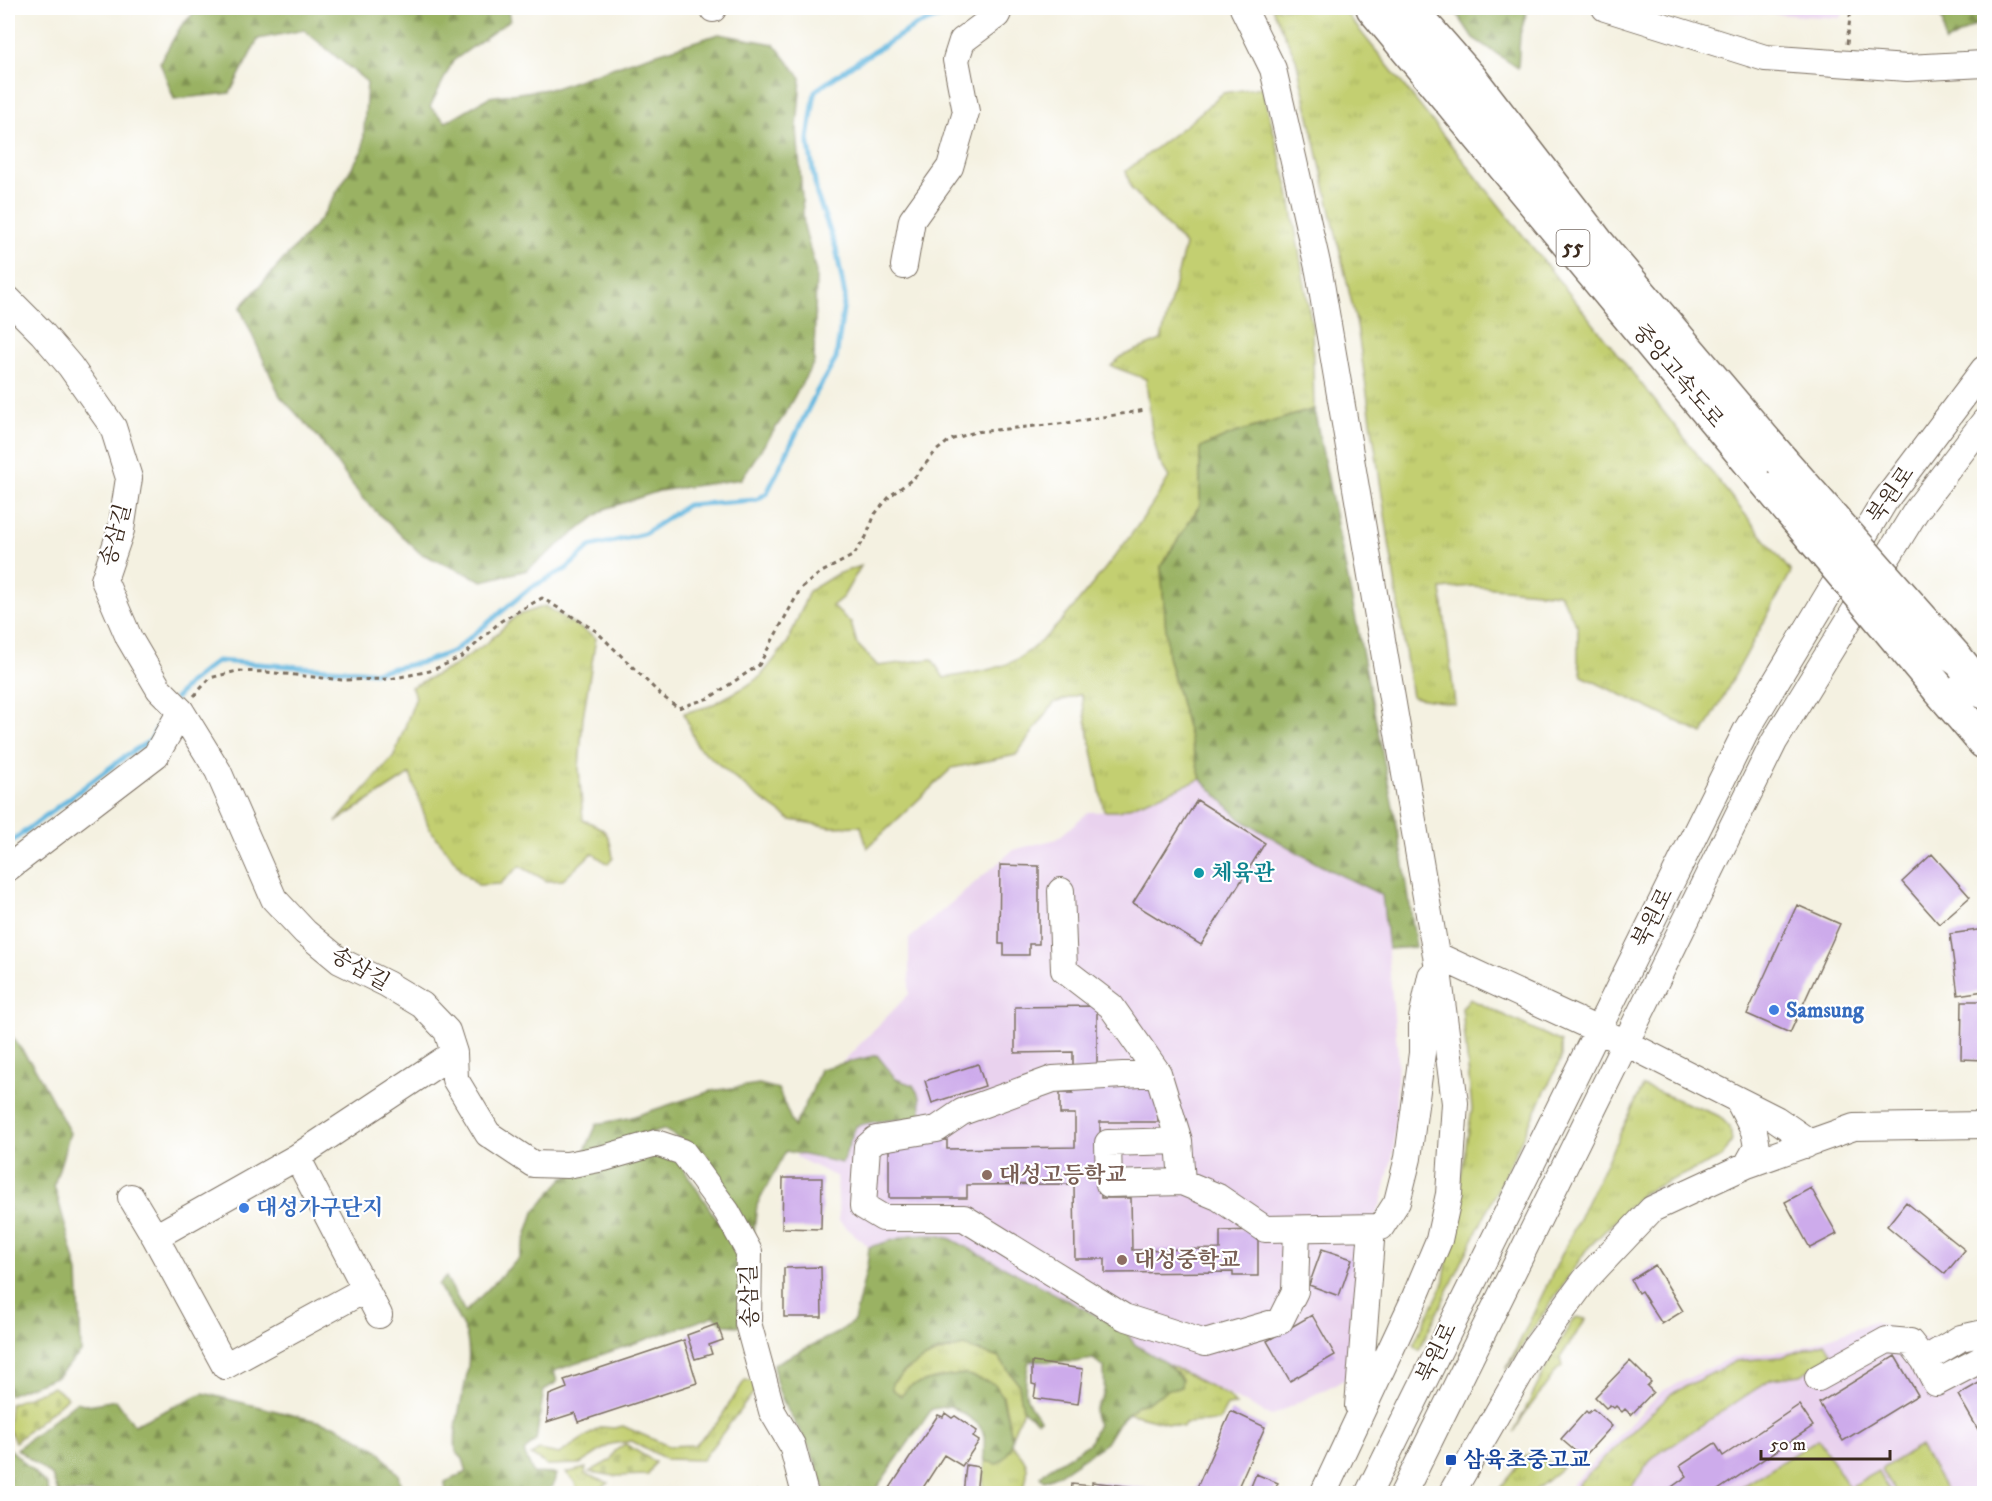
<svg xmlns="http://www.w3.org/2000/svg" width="1992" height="1501" font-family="'IM FELL DW Pica','Noto Serif KR',serif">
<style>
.built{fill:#e9d2ee}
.grass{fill:url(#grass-tufts);stroke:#7f7c48;stroke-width:1.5}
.forest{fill:url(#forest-firs);stroke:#6a6e40;stroke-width:1.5}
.cemetery{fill:url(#cemetery-stones);stroke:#7f7c48;stroke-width:1.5}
.garden{fill:#c3cf71;stroke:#7f7c48;stroke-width:1.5}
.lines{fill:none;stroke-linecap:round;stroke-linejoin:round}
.stream{stroke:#64b7df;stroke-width:5}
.building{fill:#cdabeb}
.minor-casing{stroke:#7c7062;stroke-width:28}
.highway-casing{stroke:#7c7062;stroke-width:36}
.path{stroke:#7c7062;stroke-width:3;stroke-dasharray:4.5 4.5;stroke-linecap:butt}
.minor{stroke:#fff;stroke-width:26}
.highway{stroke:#fff;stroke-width:33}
.highway-bridge-casing{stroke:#7c7062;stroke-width:36;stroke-linecap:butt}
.highway-bridge{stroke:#fff;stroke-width:33}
.culture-dot{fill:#0f9aa8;stroke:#fff;stroke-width:2}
.shop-dot{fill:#3f7fe0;stroke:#fff;stroke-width:2}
.education-dot{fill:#8d6e63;stroke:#fff;stroke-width:2}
.transit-dot{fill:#1a4fb4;stroke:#fff;stroke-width:2}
.labels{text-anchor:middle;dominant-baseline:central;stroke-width:4.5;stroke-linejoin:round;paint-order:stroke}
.shield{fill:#fff;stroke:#766a62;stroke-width:1.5}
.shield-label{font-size:21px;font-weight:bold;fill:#3b2a1e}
.street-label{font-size:22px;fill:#3b2a1e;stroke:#fff}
.culture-label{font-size:22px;font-weight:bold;fill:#0d838f;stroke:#fff;text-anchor:start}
.shop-label{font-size:22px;font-weight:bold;fill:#366cbe;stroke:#fff;text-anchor:start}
.education-label{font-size:22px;font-weight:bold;fill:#785e54;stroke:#fff;text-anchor:start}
.transit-label{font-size:22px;font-weight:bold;fill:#164399;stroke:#fff;text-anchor:start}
</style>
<defs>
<pattern id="grass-tufts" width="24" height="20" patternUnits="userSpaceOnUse" patternTransform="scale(1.5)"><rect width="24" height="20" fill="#c3cf71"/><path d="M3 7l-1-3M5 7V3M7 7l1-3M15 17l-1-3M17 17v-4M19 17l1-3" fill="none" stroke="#a8b261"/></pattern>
<pattern id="forest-firs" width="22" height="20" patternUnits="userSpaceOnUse" patternTransform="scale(1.5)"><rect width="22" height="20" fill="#9ab263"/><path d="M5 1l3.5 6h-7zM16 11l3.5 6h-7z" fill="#7f9151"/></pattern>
<pattern id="cemetery-stones" width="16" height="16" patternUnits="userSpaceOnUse" patternTransform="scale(1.5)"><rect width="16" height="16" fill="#c3cf71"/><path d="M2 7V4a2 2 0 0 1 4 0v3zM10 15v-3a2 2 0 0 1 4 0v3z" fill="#a8b261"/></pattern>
</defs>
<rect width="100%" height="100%" fill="#fff"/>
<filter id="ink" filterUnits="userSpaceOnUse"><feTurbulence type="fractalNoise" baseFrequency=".0167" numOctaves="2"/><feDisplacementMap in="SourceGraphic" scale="12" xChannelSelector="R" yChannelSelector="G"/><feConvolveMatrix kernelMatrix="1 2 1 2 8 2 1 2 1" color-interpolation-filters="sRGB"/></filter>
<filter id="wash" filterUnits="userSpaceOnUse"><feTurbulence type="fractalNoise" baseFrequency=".008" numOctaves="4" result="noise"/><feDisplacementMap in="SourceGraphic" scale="24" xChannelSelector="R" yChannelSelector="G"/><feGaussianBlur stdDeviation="1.35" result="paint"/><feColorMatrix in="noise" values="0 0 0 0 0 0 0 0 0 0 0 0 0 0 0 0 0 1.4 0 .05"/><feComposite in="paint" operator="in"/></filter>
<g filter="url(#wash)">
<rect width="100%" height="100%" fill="#f4f1e1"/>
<path class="built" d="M1670,8H1848L1840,18Z
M1201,779L1240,819L1318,864L1382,895L1398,1055L1394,1150L1381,1203L1364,1241L1358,1373L1271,1416L911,1235L869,1247L839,1221L837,1177L796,1157L826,1079L909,994V939L1013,850L1057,839L1088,812L1119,811Z
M1873,1322L1927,1341L1963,1329L1984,1326V1493L1576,1494L1571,1485L1662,1391L1732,1357L1794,1350Z"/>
<path class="grass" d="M1272,8H1342L1791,572L1703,734L1582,676L1578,661V628L1560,594L1472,586L1441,589L1455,704L1412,697L1357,326L1296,59Z
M1262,87L1288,187L1312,326L1314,409L1232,434L1200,448V505L1161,566L1168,656L1201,779L1119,811H1104L1081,694L1054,703L1016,755L952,768L867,848L861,826L831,827L791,820L754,794L697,746L684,713L710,706L745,687L761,676L788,642L809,591L837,574L861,566L843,597L832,606L851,623L857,644L878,666L932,659L944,678C965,674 1001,670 1019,658C1048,639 1069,613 1091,586C1119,552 1147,516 1169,477L1159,461L1152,432L1146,379L1111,366L1122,356L1161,340L1185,245L1131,188L1126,171L1191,121L1223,93Z
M545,606L596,638L583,717L579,768L583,820C608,829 609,833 613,858L608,864L592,853L563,880L547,881L520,866L500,884L478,885L462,870L429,828L410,774L336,822L394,756L416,697L411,687L452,667L488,642L516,616Z
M1470,999L1561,1042V1059L1419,1350L1413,1345L1443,1285L1472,1109L1462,1008Z
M1643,1086L1719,1116L1730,1127L1732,1141L1722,1157L1643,1193L1586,1250L1506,1370Z
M1577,1317L1586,1319L1560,1358L1562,1366L1557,1370L1523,1416L1514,1432L1554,1352L1572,1321Z
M1825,1343L1832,1354L1801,1375L1771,1379L1652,1458L1627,1493H1580L1578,1484L1671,1394L1736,1361L1781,1357Z
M964,1346L999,1358L1019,1385L1023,1410L1012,1436L1003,1396L994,1384L965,1374L938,1378L911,1386L901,1397L892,1389V1383C917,1360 931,1353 964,1346Z
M1166,1363L1229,1396L1236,1405L1227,1406L1219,1421L1185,1423L1183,1427L1128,1413L1137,1405L1147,1403L1182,1379Z
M745,1380L755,1382L754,1392L702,1460L666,1459L632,1441L611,1444L580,1464L547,1465L531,1455L539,1450L559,1454L601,1427L614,1428L623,1426L668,1446L695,1445L717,1423Z
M1011,1444C1031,1463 1029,1468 1023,1493L982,1494L985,1461L997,1463L1011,1448Z
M1920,1446L1948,1493H1896L1881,1469Z
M1531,1454L1562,1468L1532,1493H1496L1526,1456Z
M586,1468L585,1474L609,1483L594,1493H577L575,1482L566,1473Z"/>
<path class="forest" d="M199,8H507L510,20L453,61L430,107L446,122L489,97L555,88L632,61L719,34L774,44L801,78L797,128L804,226L816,272L814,362L781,420L741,479L659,491L605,509L527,570L483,581L420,553L363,499L317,436L280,396L240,308L322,217L363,149L367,82L304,30L258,39L230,93L174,99L160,62L181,26Z
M1453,8H1528L1520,34L1518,68L1473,38Z
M1938,8H1984V20L1945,43L1943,23Z
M1314,409L1402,852L1416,947L1388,949L1382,895L1318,864L1240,819L1201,779L1168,656L1161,566L1200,505V448L1232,434Z
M8,1031L36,1070L70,1133L54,1185L78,1272L81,1352L58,1376L8,1395Z
M877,1055L896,1079L913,1085L920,1097L922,1117C900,1121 877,1119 856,1126L842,1163L786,1151L757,1205L753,1237L706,1154L663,1129L605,1148L584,1153L597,1124L629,1118L711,1091L759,1084L778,1089L794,1127L812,1091L820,1069Z
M655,1154L679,1162L740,1255L739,1326L725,1325L714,1316L554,1371L557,1382L544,1390L536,1440L524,1452L533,1473L556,1474L553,1486L545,1492L546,1493H446L445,1482L467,1472L463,1459L456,1452C451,1413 475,1377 467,1338C464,1324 446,1298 438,1285L446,1277L465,1312L519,1258L534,1212L564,1177Z
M911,1235H937L951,1239L1126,1331L1134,1344L1166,1363L1182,1380L1181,1387L1169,1389L1147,1403L1137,1405L1118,1423L1106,1443L1058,1475L1044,1481L1040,1477L1048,1469L1089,1444L1098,1424C1088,1407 1100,1407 1104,1392C1105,1384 1104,1375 1104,1367L1093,1359L1074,1362L1029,1361C1024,1386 1021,1399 1040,1419L1037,1421L1023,1410L1019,1385L999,1358L964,1346L936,1352L907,1369L892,1383V1389L901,1396L910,1386L938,1378L965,1374L995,1384L1002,1396L1012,1436L1011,1448L1005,1457L997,1464L985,1461C983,1452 985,1445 984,1436C982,1422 961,1413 950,1406L932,1409L873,1493L826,1494C820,1479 816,1463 810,1449C796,1422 774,1396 774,1364L837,1333L854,1321L867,1267L869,1247Z
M203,1393L337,1426L377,1449L398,1474L402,1493H58L52,1476L17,1449L76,1402L88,1405L116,1400L134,1425Z
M8,1447L47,1485L49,1493H8Z"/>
<path class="cemetery" d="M53,1387L68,1397L15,1442L8,1427L10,1404Z
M625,1444L655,1462L648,1475L615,1476L589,1472L611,1460L615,1451Z"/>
<path class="garden" d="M1818,1439L1853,1493H1731Z
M1878,1471L1891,1493H1858L1853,1485Z"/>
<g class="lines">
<path class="stream" d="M176,698L188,684L217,661L374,672L424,662L454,651L530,588L566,569L590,547L644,534L687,505L756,500L767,493L817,391L836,359L845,296L836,248L817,195L808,139L815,91L855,63L917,25L965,8
M8,844L127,755L151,740L168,707"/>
</g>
<g id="blocks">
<path class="building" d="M1197,800L1265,843L1201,945L1133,903Z
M1932,854L1970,897L1939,924L1902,882Z
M1000,865L1039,866V944H1029V955H1004V944H999Z
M1797,905L1840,924L1790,1033L1747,1014Z
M1984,929V991L1958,995L1950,934Z
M1962,1001H1984V1060L1961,1059Z
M1097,1006V1087H1158V1122H1100L1101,1198H1131L1132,1250L1220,1249V1231L1258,1230V1276H1233V1272L1105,1273V1259H1075L1074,1184L967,1185V1198H889V1140H947V1149L1075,1147V1114H1060V1093H1073V1052L1015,1053V1007Z
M978,1064L985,1086L932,1103L925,1081Z
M783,1178H822L821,1229L782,1228Z
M1811,1188L1837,1234L1810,1248L1785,1202Z
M1906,1202L1965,1250L1945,1274L1887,1226Z
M1322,1249L1352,1259L1339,1296L1309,1285Z
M1655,1265L1683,1311L1662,1324L1641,1291L1638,1293L1631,1280Z
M821,1267L822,1317H784V1268Z
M1312,1315L1335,1355L1290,1381L1267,1341Z
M717,1324L723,1340L709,1345L712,1354L695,1359L687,1335Z
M684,1340L697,1383L578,1422L575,1413L547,1422L549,1395L567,1388L564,1380Z
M1895,1356L1918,1395L1843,1441L1819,1403Z
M1630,1361L1651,1382L1647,1386L1653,1392L1631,1415L1625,1409L1622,1412L1616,1406L1614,1408L1610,1405L1606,1408L1595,1397Z
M1032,1362L1083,1369L1078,1404L1034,1398L1036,1385L1032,1384Z
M1984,1380V1440L1958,1395Z
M1799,1405L1813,1426L1712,1494H1662L1687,1476L1680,1466L1715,1443L1723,1456Z
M1593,1409L1612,1426L1583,1458L1561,1439L1586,1411L1588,1413Z
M1231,1411L1265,1427L1235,1494H1194Z
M945,1413L952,1418L955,1416L977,1431L973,1437L979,1441L962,1466L944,1455L919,1494H886L938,1415L943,1417Z
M966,1465L979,1467L976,1494H963Z
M1256,1474L1278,1483L1273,1494H1248Z
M1092,1482L1167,1491L1166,1494H1071L1072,1484L1092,1486Z"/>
</g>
</g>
<g filter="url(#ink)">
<use href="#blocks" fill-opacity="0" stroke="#7c7062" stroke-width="1.5"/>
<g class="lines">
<defs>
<path id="minor" d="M1243,8L1273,69L1319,272L1436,955L1455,1103L1449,1194L1439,1240L1412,1304L1323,1494
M1605,8L1765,58L1907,68L1984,64
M713,9V8
M904,266L912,220L950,167L966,112L956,60L962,41L997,15L1000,8
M8,299L42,333L70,366L113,427L129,478L121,530L104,580L129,638L159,689L181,711L218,771L274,899L305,932L340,961L387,984L422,1005L447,1031L454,1053L455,1079L488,1134L533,1164L567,1165L604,1158L656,1143L683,1152L727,1212L749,1252L748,1323L772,1411L792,1445L805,1494
M8,868L156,755L181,711
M1061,891L1064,970L1111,1006L1158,1073
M1436,955L1626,1043L1776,1119L1802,1137L1806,1145
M1738,1100L1754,1131L1757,1147L1747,1165
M1179,1141L1158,1073L1053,1079L962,1112L937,1129L876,1139L867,1147L863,1206L883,1218H964L1124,1317L1205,1343L1280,1321L1295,1291L1297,1229
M297,1157L379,1315
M1182,1182L1179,1141L1108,1143L1109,1184L1182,1182L1218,1197L1265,1229L1381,1227L1397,1202L1408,1158L1422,1053V1018L1431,976
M131,1197L155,1237L225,1366L366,1289
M155,1237L297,1157L454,1053
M1924,1360L1961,1338L1984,1333
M1818,1378L1887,1340L1910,1342L1924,1360L1936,1383L1984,1358
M1358,1406L1372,1228
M1368,1494L1746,731L1884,502L1984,369
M1403,1494L1774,742L1916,511L1984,422
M1451,1494L1535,1348L1585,1280L1652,1209L1747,1165L1854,1127L1984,1125"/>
<path id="highway" d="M1373,8L1772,489
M1409,8L1471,79L1599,245L1781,460
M1956,658L1984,692
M1938,688L1984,742"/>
</defs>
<use href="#minor" class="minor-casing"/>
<use href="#highway" class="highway-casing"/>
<path class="path" d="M1847,44L1851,8
M194,696L210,678L237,671L266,672L342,680L390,679L430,671L462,657L501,621L542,598L596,631L661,695L678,708L709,698L759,665L801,588L820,573L854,555L866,537L875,514L890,496L914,478L936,451L950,440L975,432L1067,423L1145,410
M613,1494H618
M744,1494L758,1491L767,1494"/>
<use href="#minor" class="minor"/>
<use href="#highway" class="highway"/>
<defs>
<path id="highway-bridge" d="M1781,460L1956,658
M1772,489L1938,688"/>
</defs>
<use href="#highway-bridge" class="highway-bridge-casing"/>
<use href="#highway-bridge" class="highway-bridge"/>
</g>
</g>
<circle class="culture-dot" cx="1199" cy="873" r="6"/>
<g class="shop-dot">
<circle cx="1774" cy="1010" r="6"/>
<circle cx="244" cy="1208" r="6"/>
</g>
<g class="education-dot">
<circle cx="987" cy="1175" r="6"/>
<circle cx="1122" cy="1260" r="6"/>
</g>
<rect class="transit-dot" x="1445" y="1454" width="12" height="12" rx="3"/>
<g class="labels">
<rect class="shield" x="1556.5" y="230" width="33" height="36" rx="4.5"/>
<g class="shield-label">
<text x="1573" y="248">55</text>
</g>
<g class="street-label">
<text transform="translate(1678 376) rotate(50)">중앙고속도로</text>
<text transform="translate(1891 495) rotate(-55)">북원로</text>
<text transform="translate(116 535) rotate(-75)">송삼길</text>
<text transform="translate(1653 918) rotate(-63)">북원로</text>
<text transform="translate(360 969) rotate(30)">송삼길</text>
<text transform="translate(750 1296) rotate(-92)">송삼길</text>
<text transform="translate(1437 1353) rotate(-64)">북원로</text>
</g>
<g class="culture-label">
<text x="1211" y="873">체육관</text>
</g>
<g class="shop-label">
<text x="1786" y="1010">Samsung</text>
<text x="256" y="1208">대성가구단지</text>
</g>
<g class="education-label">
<text x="999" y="1175">대성고등학교</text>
<text x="1134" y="1260">대성중학교</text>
</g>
<g class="transit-label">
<text x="1463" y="1460">삼육초중고교</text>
</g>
</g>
<rect width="1992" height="1501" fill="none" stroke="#fff" stroke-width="30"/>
<path d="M1761 1450v9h129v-9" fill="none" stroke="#3b2a1e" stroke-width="3"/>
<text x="1770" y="1450" font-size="18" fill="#3b2a1e" stroke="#ffffff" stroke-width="4.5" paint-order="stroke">50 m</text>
</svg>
